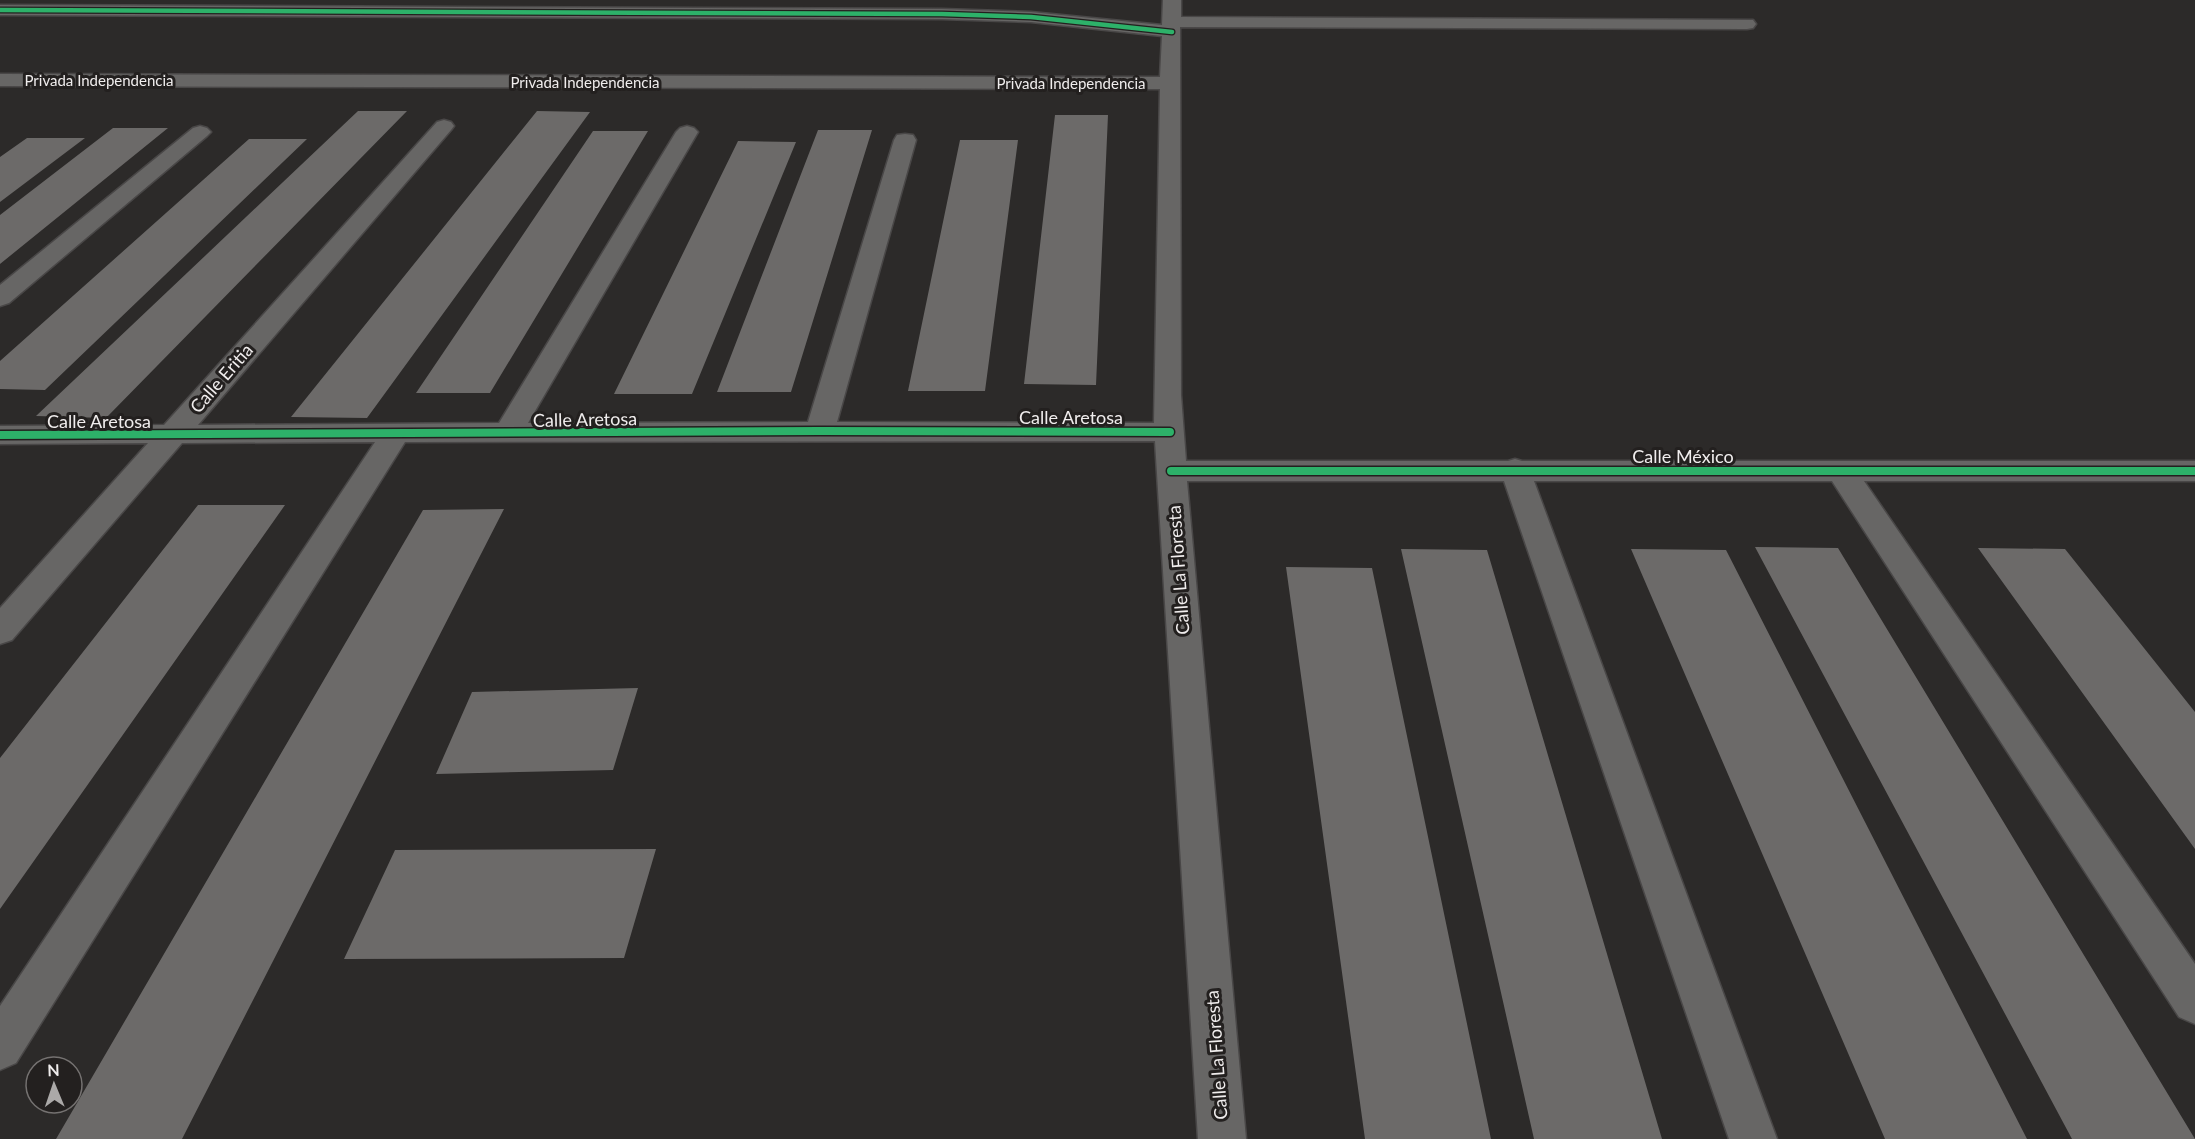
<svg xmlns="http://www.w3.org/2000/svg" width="2195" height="1139" font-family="Lato,sans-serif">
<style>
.building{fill:#6c6a69}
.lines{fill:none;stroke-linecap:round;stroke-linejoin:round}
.street-casing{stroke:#494747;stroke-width:3}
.street{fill:#676665;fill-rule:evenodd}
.cycleway-far1-casing{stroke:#23201f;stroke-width:7}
.cycleway-casing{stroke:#23201f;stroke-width:11}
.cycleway-far1{stroke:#2db169;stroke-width:4.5}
.cycleway{stroke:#2db169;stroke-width:8}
.labels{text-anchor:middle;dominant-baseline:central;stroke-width:6;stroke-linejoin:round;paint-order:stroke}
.far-street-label{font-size:15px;fill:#f0eded;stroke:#23201f}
.street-label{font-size:18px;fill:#f0eded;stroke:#23201f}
</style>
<rect width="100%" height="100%" fill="#2c2a29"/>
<path class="building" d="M358,111H407L106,418L36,416Z
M537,111L590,112L367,418L291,417Z
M1055,115H1108L1096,385L1024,384Z
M113,128H168L0,264V215Z
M818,130H872L791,392H717Z
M593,131H648L490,393H416Z
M27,138H85L0,202V157Z
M249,139H307L45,390L0,389V361Z
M960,140H1018L985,391H908Z
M738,141L796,142L692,394H614Z
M198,505H285L0,909V758Z
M504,509L182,1139H56L423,510Z
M1755,547L1838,548L2195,1139H2072Z
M1978,548L2065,549L2195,712V849Z
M1401,549L1487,550L1662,1139H1534Z
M1631,549L1726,550L2027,1139H1885Z
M1286,567L1372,568L1491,1139H1365Z
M638,688L613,770L436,774L472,692Z
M656,849L624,958L344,959L395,850Z"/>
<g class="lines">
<defs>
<path id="street" d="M1163,0H1181V17L1753,20L1756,24L1753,28L1747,29L1180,27L1181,395L1186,461H1508L1515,459L1522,461H2195V481H1864L2195,964V1024L2179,1017L1832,481H1534L1777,1139H1729L1504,481H1187L1246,1139H1198L1155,441L405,442L16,1063L0,1070V1006L375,442L182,443L12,640L0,644V608L148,443L0,444V426L164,425L437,122L444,120L451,122L454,126L451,130L198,425L499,423L676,132L680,128L687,126L694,128L698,132L528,423L808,422L894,140L897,135L905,134L913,135L916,140L837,422L1154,423L1160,89L0,86V74L1160,77L1162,36L1031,22L942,19L0,15V5L942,9L1031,12L1162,25Z
M200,126L207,128L211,132L207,136L9,303L0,306V285L193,128Z"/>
</defs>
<use href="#street" class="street-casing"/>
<use href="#street" class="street"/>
<defs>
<path id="cycleway-far1" d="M0,10L942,14L1031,17L1172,32"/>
<path id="cycleway" d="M0,435L820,431L1170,432
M1171,471H2195"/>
</defs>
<use href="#cycleway-far1" class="cycleway-far1-casing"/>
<use href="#cycleway" class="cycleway-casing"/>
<use href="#cycleway-far1" class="cycleway-far1"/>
<use href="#cycleway" class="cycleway"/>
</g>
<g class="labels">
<g class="far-street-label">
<text x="99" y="80">Privada Independencia</text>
<text x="585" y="82">Privada Independencia</text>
<text x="1071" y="83">Privada Independencia</text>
</g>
<g class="street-label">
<text transform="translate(221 378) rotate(-49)">Calle Eritia</text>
<text x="1071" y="417">Calle Aretosa</text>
<text transform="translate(585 419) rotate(-1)">Calle Aretosa</text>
<text x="99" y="421">Calle Aretosa</text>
<text x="1683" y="456">Calle México</text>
<text transform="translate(1178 570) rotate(-94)">Calle La Floresta</text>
<text transform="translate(1216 1055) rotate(-94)">Calle La Floresta</text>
</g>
</g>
<g transform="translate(54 1085) rotate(358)"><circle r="28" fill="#23201f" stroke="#757271" stroke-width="1.5"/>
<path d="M0-4.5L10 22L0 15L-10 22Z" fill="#aba9a8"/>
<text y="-9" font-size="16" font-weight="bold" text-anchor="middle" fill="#f0eded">N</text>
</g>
</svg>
